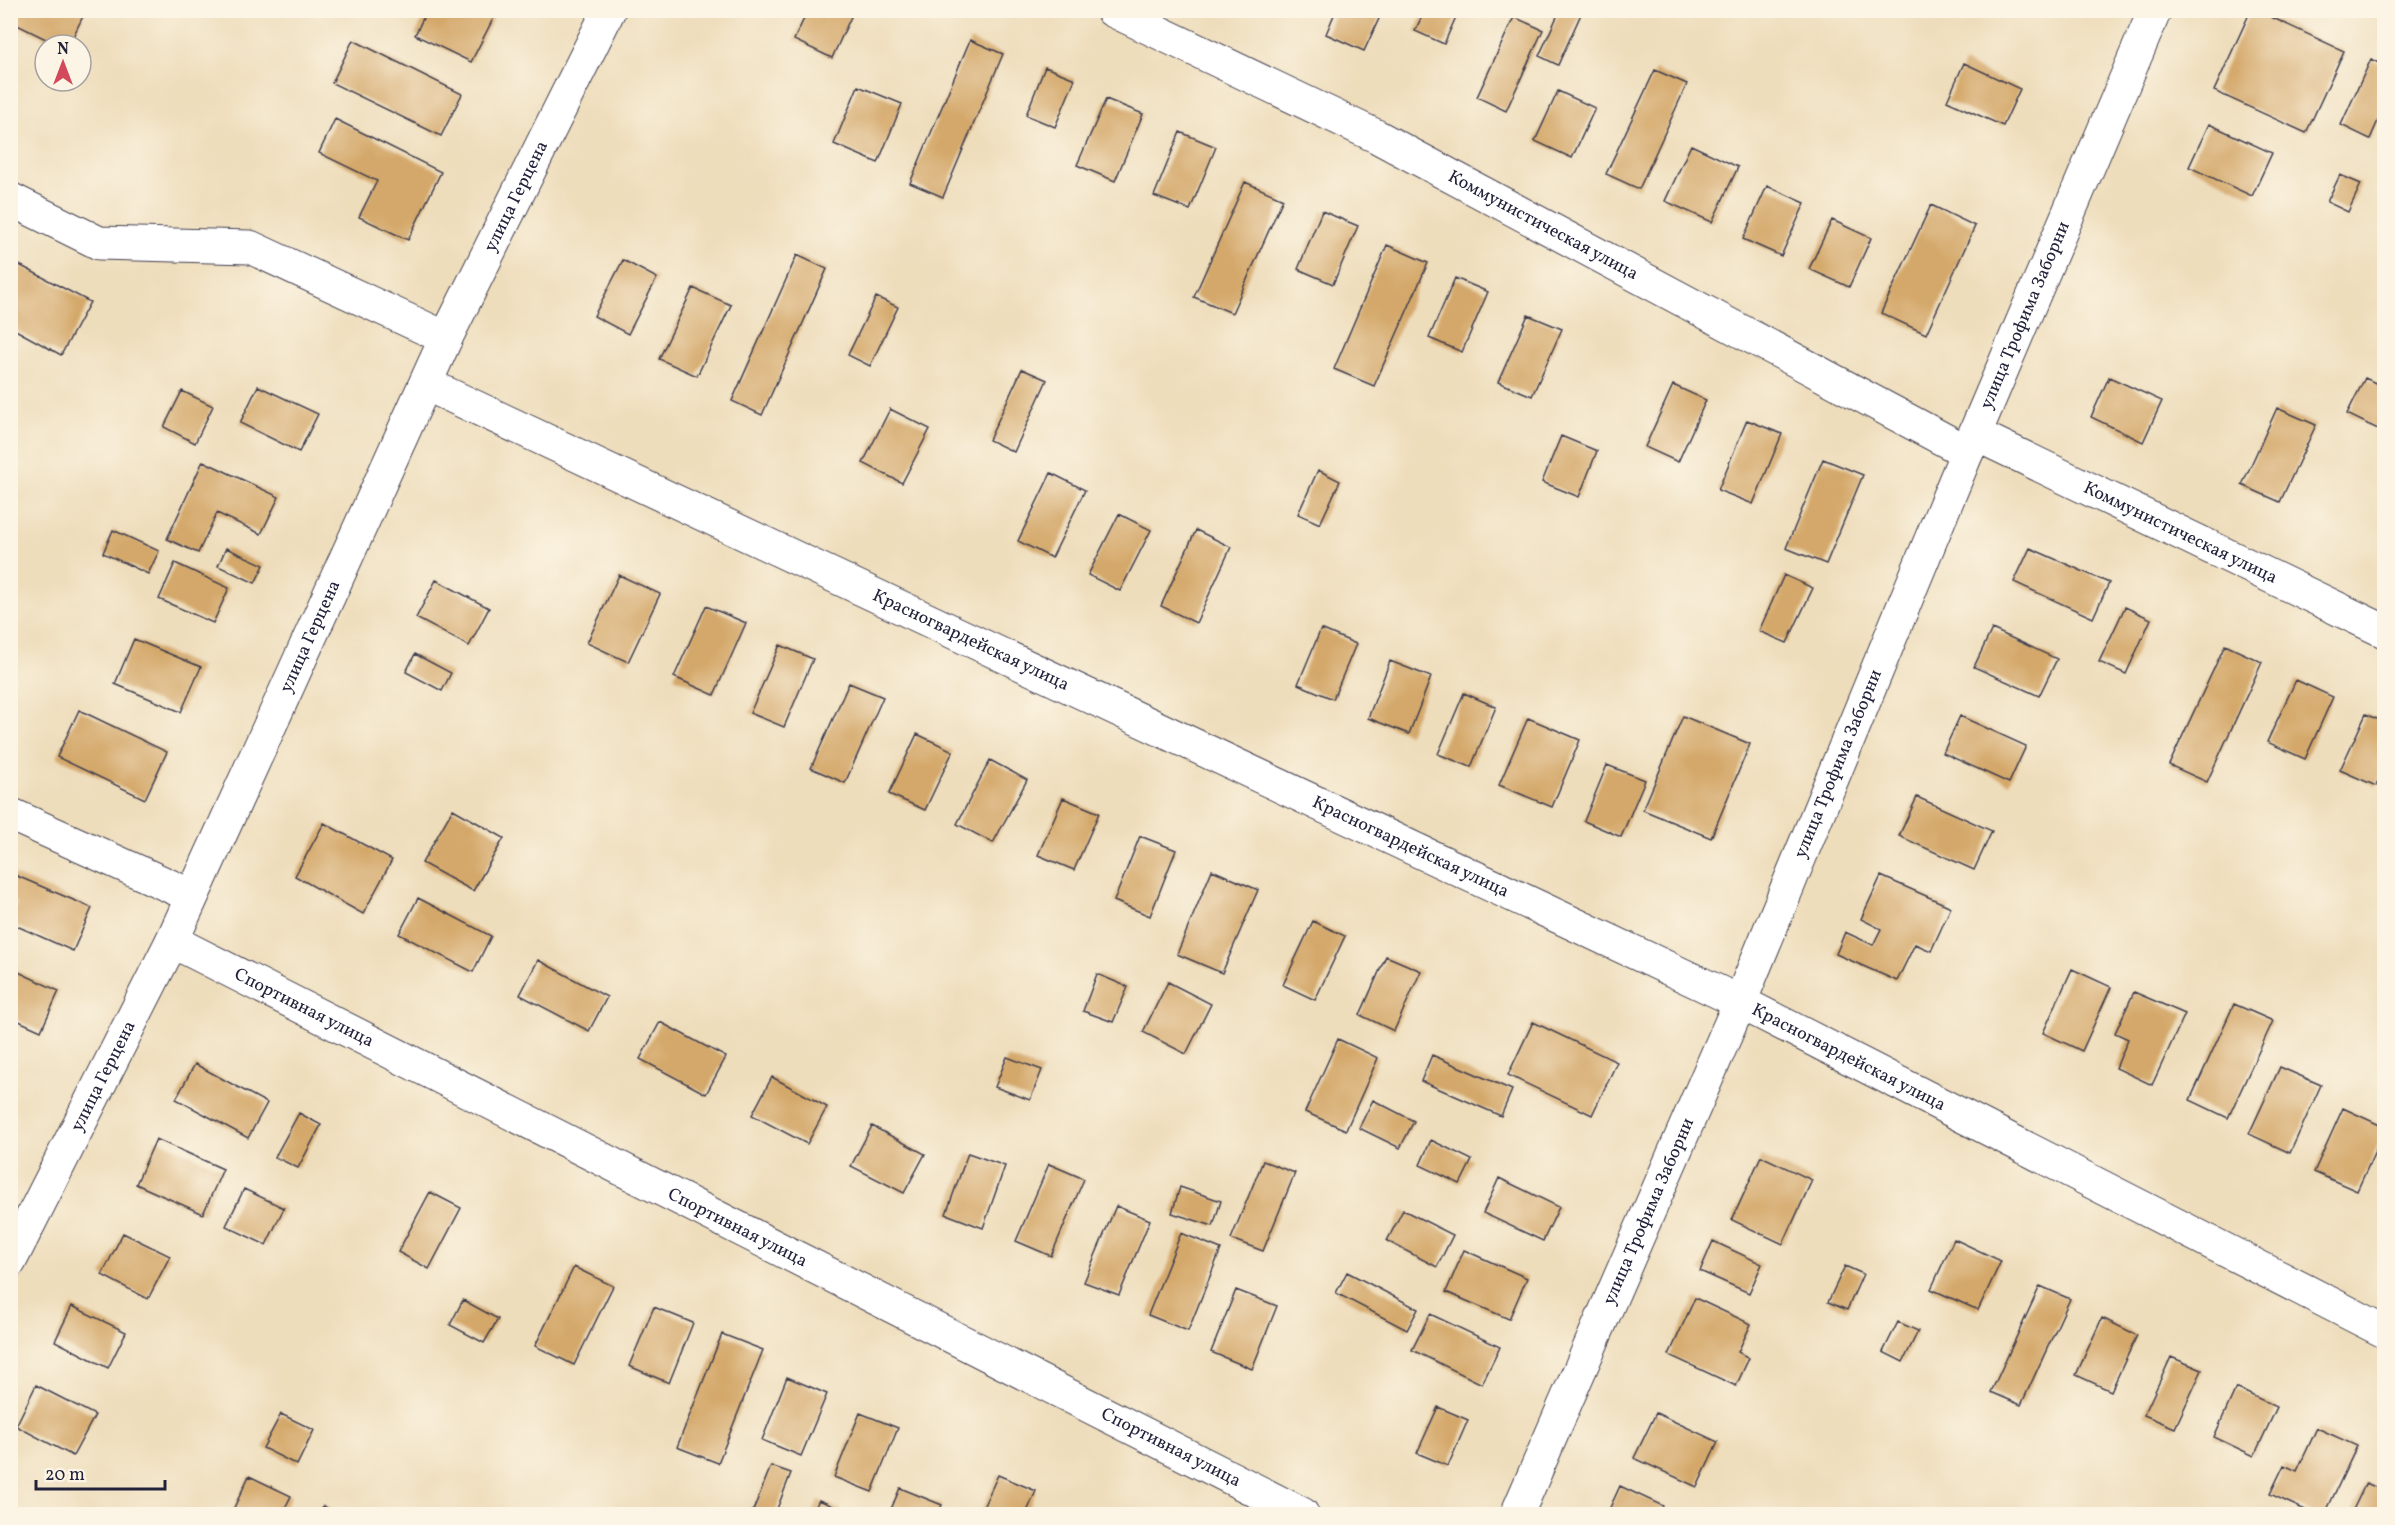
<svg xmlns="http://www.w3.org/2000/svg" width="2395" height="1525" font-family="Vollkorn,serif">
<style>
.building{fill:#d4a86b}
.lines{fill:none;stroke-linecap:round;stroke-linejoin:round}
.minor-casing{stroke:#413e4e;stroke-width:35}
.minor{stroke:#fff;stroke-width:33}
.labels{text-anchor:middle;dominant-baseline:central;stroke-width:4.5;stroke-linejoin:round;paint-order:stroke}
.street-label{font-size:18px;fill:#22223b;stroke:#fcf5e5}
</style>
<rect width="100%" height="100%" fill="#fcf5e5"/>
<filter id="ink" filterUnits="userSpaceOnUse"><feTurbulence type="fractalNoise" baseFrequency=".0167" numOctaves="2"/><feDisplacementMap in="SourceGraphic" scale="12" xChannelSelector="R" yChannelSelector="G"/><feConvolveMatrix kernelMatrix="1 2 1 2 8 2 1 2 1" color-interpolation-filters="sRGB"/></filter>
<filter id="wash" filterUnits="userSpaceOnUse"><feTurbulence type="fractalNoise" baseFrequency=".008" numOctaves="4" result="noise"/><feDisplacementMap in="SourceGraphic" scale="24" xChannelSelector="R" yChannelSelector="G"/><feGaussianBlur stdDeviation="1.35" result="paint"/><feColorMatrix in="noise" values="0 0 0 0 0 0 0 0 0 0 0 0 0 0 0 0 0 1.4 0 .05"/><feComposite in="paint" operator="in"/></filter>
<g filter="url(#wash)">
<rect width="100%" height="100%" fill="#edb"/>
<g id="blocks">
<path class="building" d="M17,10H86L69,45H58L11,22Z
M427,10H486L495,15L471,62L415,35Z
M808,10H854L832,58L794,40Z
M1336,10H1383L1364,51L1326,34Z
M1425,10H1459L1444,44L1415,31Z
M1560,10H1574L1581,14L1558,65L1539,56Z
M2251,10H2256L2344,51L2306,133L2214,91Z
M1514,17L1543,30L1506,111L1477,97Z
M353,40L462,94L441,136L332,83Z
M970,40L1003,54L943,197L910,183Z
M2371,59L2384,65V107L2370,139L2341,125Z
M1964,63L2020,89L2003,126L1947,101Z
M1045,67L1075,79L1055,127L1026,115Z
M1655,70L1687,84L1639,189L1606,174Z
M858,86L902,104L878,163L834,144Z
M1558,91L1595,108L1572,158L1535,141Z
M1106,99L1143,114L1115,181L1077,165Z
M335,119L441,172L408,240L359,217L377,181L319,153Z
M2209,124L2272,153L2252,196L2189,167Z
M1180,132L1216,147L1190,210L1154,196Z
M1691,145L1738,167L1712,222L1665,201Z
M2340,175L2361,184L2348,212L2327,202Z
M1245,182L1283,199L1232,313L1194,297Z
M1767,186L1805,203L1781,256L1743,239Z
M1931,205L1975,226L1926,334L1881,313Z
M1322,211L1358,226L1333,284L1298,269Z
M1832,220L1871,238L1849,287L1809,269Z
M1387,245L1428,263L1374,386L1334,369Z
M797,255L827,269L762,415L732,401Z
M10,260L90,302L61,355L10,327Z
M623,260L657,278L628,334L594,316Z
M1455,278L1488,292L1462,352L1429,338Z
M693,288L731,305L697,376L659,359Z
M876,297L898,307L870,366L848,355Z
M1528,315L1562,329L1532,396L1498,382Z
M1022,369L1047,380L1014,452L989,440Z
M2109,377L2162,401L2143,442L2091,417Z
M2365,378L2384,387V432L2347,414Z
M1673,385L1706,400L1678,462L1645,447Z
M258,386L318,414L299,452L240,423Z
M182,391L213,406L195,443L164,427Z
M2277,408L2316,425L2280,502L2242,485Z
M890,409L930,429L902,483L863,463Z
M1747,420L1782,434L1753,504L1718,490Z
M1561,436L1597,451L1579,497L1542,482Z
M1823,459L1863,475L1826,564L1786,548Z
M203,461L279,497L261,534L217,513L198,553L167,539Z
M1318,470L1340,481L1320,524L1298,514Z
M1051,473L1085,490L1052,558L1018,541Z
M1119,514L1151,530L1120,591L1088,575Z
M113,530L159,551L148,574L103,553Z
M1196,530L1231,547L1196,623L1161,606Z
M226,548L264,565L255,583L218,566Z
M2030,548L2109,583L2093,618L2014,582Z
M175,563L229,588L213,623L159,599Z
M619,575L660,594L628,662L587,643Z
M1784,575L1813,588L1787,643L1759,631Z
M436,580L489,608L469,646L416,618Z
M706,606L746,623L714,695L674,677Z
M2125,607L2151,619L2126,674L2099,662Z
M1321,629L1356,644L1333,699L1298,684Z
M1992,629L2057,659L2039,696L1974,667Z
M134,639L201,667L181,712L115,684Z
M780,645L813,659L784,727L750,713Z
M2225,645L2262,662L2207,782L2169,765Z
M415,654L451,673L442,691L406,672Z
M1390,661L1431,677L1409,734L1368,718Z
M2296,680L2333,697L2305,759L2267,742Z
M849,683L883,697L845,783L811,768Z
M1464,693L1496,707L1471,767L1438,754Z
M79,710L167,752L145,799L57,757Z
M2366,714L2384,722V767L2376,786L2340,770Z
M1683,716L1750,744L1711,838L1643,810Z
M1960,716L2026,746L2009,783L1943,753Z
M1528,718L1580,740L1552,807L1499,785Z
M917,734L953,751L925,810L889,794Z
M990,760L1027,780L993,843L957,824Z
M1607,765L1645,780L1621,837L1584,821Z
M1917,797L1992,831L1974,870L1899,836Z
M1063,798L1099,813L1074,870L1038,855Z
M453,809L504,838L473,891L422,863Z
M324,823L392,860L363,914L295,876Z
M1140,836L1176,850L1150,916L1114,901Z
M1212,870L1258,890L1222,973L1177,954Z
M10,873L92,908L73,951L10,923V916L17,903L10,900Z
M1881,876L1951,907L1931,951L1915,944L1897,981L1836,954L1845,932L1873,945L1881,929L1861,919Z
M418,898L491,936L473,972L399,934Z
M1313,921L1345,936L1315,1000L1283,985Z
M1386,956L1421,971L1394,1031L1360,1015Z
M538,960L607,997L589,1031L520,995Z
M10,968L59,991L41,1031L10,1017Z
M2072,969L2111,987L2082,1051L2043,1033Z
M1097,974L1128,987L1113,1022L1083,1011Z
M1168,982L1211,1004L1186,1054L1143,1032Z
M2134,992L2185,1014L2152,1085L2116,1068L2128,1039L2115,1033Z
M2234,1004L2273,1021L2228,1118L2190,1100Z
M660,1022L726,1057L706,1094L640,1059Z
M1533,1022L1617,1062L1592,1115L1508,1075Z
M1338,1039L1378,1058L1346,1130L1305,1112Z
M1432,1055L1512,1090L1501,1116L1421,1081Z
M1007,1057L1042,1070L1030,1100L995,1087Z
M195,1064L267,1103L248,1138L176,1099Z
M2280,1067L2321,1085L2290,1153L2249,1134Z
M772,1077L827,1107L807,1144L752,1115Z
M1373,1100L1414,1121L1400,1148L1359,1128Z
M2343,1108L2384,1127V1132L2357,1191L2314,1172Z
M299,1113L321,1125L298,1168L275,1157Z
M872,1126L925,1154L904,1193L851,1166Z
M156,1139L223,1169L203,1214L136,1184Z
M1431,1140L1472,1160L1460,1184L1420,1165Z
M968,1153L1005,1166L983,1228L946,1214Z
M1761,1156L1812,1180L1783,1244L1732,1220Z
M1263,1161L1295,1173L1263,1251L1231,1239Z
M1049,1164L1084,1179L1051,1256L1016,1241Z
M1499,1178L1559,1207L1543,1241L1483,1213Z
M1180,1187L1221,1201L1213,1226L1172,1213Z
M244,1189L284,1208L266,1245L226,1226Z
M430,1192L461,1208L429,1269L398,1252Z
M1116,1206L1150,1220L1119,1295L1084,1282Z
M1403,1210L1453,1235L1437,1267L1387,1241Z
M123,1233L170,1256L148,1299L102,1275Z
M1181,1233L1221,1249L1188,1331L1148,1315Z
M1954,1239L2001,1261L1978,1310L1931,1289Z
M1713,1241L1762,1264L1749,1293L1700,1271Z
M1464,1250L1527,1278L1509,1319L1446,1292Z
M1845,1266L1863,1274L1847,1310L1828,1302Z
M574,1267L613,1286L574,1365L535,1346Z
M1347,1272L1418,1309L1407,1330L1336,1293Z
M2040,1286L2070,1299L2021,1405L1991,1392Z
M1236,1290L1277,1306L1252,1369L1211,1352Z
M1695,1298L1751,1324L1738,1352L1749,1358L1736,1386L1669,1355Z
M463,1300L498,1319L484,1343L450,1325Z
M72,1306L126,1332L108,1368L55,1341Z
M654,1307L693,1323L669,1383L629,1366Z
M1430,1314L1500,1347L1482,1384L1412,1350Z
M2102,1318L2137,1335L2111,1391L2076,1375Z
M1898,1322L1918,1331L1903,1362L1883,1352Z
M722,1334L763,1350L718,1463L677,1447Z
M2171,1357L2202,1370L2175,1428L2144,1415Z
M787,1377L827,1394L801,1456L762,1440Z
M36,1385L95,1415L73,1456L16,1426Z
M2236,1388L2277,1407L2254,1456L2214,1437Z
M1438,1407L1468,1420L1448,1466L1417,1453Z
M860,1413L898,1428L872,1492L834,1477Z
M1656,1413L1718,1442L1697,1487L1634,1458Z
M281,1414L314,1430L297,1465L263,1448Z
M2317,1428L2357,1446L2325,1514H2314L2270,1494L2284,1465L2297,1471Z
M771,1466L791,1473L775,1514H756L752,1513Z
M998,1475L1036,1491L1026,1514H980Z
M249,1476L291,1496L282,1514H231Z
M2366,1483L2382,1490L2384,1484V1514H2351Z
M1620,1486L1663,1506L1659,1514H1607Z
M900,1488L942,1505L938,1514H889Z
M819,1500L851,1514H812Z
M323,1506L341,1514H319Z"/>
</g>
</g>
<g filter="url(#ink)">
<use href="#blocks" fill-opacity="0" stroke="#413e4e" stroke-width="1.5"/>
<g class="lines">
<defs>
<g id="minor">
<path id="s1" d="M1112,10L1376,136L1967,452"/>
<path d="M10,199L99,243L250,247L446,338"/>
<path id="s2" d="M426,384L1740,1002L2384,1331"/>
<path id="s3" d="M1975,434L2384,631"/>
<path d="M10,814L192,896"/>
<path id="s4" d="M172,941L1302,1514"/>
<path id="s5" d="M10,1261L172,941L446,338L609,10"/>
<path id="s6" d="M1517,1514L1740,1002L1967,452L2155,10"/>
</g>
</defs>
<use href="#minor" class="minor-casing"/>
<use href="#minor" class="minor"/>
</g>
</g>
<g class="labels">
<g class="street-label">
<text stroke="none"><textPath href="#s5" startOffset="1179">улица Герцена</textPath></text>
<text stroke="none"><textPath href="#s1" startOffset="482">Коммунистическая улица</textPath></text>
<text stroke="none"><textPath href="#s6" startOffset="1302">улица Трофима Заборни</textPath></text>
<text stroke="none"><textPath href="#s3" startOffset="228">Коммунистическая улица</textPath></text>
<text stroke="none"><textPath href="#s5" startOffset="693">улица Герцена</textPath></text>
<text stroke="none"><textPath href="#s2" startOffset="602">Красногвардейская улица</textPath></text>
<text stroke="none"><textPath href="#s6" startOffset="816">улица Трофима Заборни</textPath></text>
<text stroke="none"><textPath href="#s2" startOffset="1088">Красногвардейская улица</textPath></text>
<text stroke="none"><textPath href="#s4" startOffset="148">Спортивная улица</textPath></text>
<text stroke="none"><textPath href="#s2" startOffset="1574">Красногвардейская улица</textPath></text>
<text stroke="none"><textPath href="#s5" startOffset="207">улица Герцена</textPath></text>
<text stroke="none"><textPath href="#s6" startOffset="330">улица Трофима Заборни</textPath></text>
<text stroke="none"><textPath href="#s4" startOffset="634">Спортивная улица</textPath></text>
<text stroke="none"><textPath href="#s4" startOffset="1120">Спортивная улица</textPath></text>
</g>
</g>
<rect width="2395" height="1525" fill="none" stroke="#fcf5e5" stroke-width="36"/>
<g transform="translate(63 63)"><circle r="28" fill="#fcf5e5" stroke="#a5a1a1" stroke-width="1.5"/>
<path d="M0-4.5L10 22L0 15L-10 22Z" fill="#d1495b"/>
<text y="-9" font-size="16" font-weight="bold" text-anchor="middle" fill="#22223b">N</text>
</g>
<path d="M36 1480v9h129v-9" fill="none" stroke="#22223b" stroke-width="3"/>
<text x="45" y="1480" font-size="18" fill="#22223b" stroke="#fcf5e5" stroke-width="4.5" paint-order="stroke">20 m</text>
</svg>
